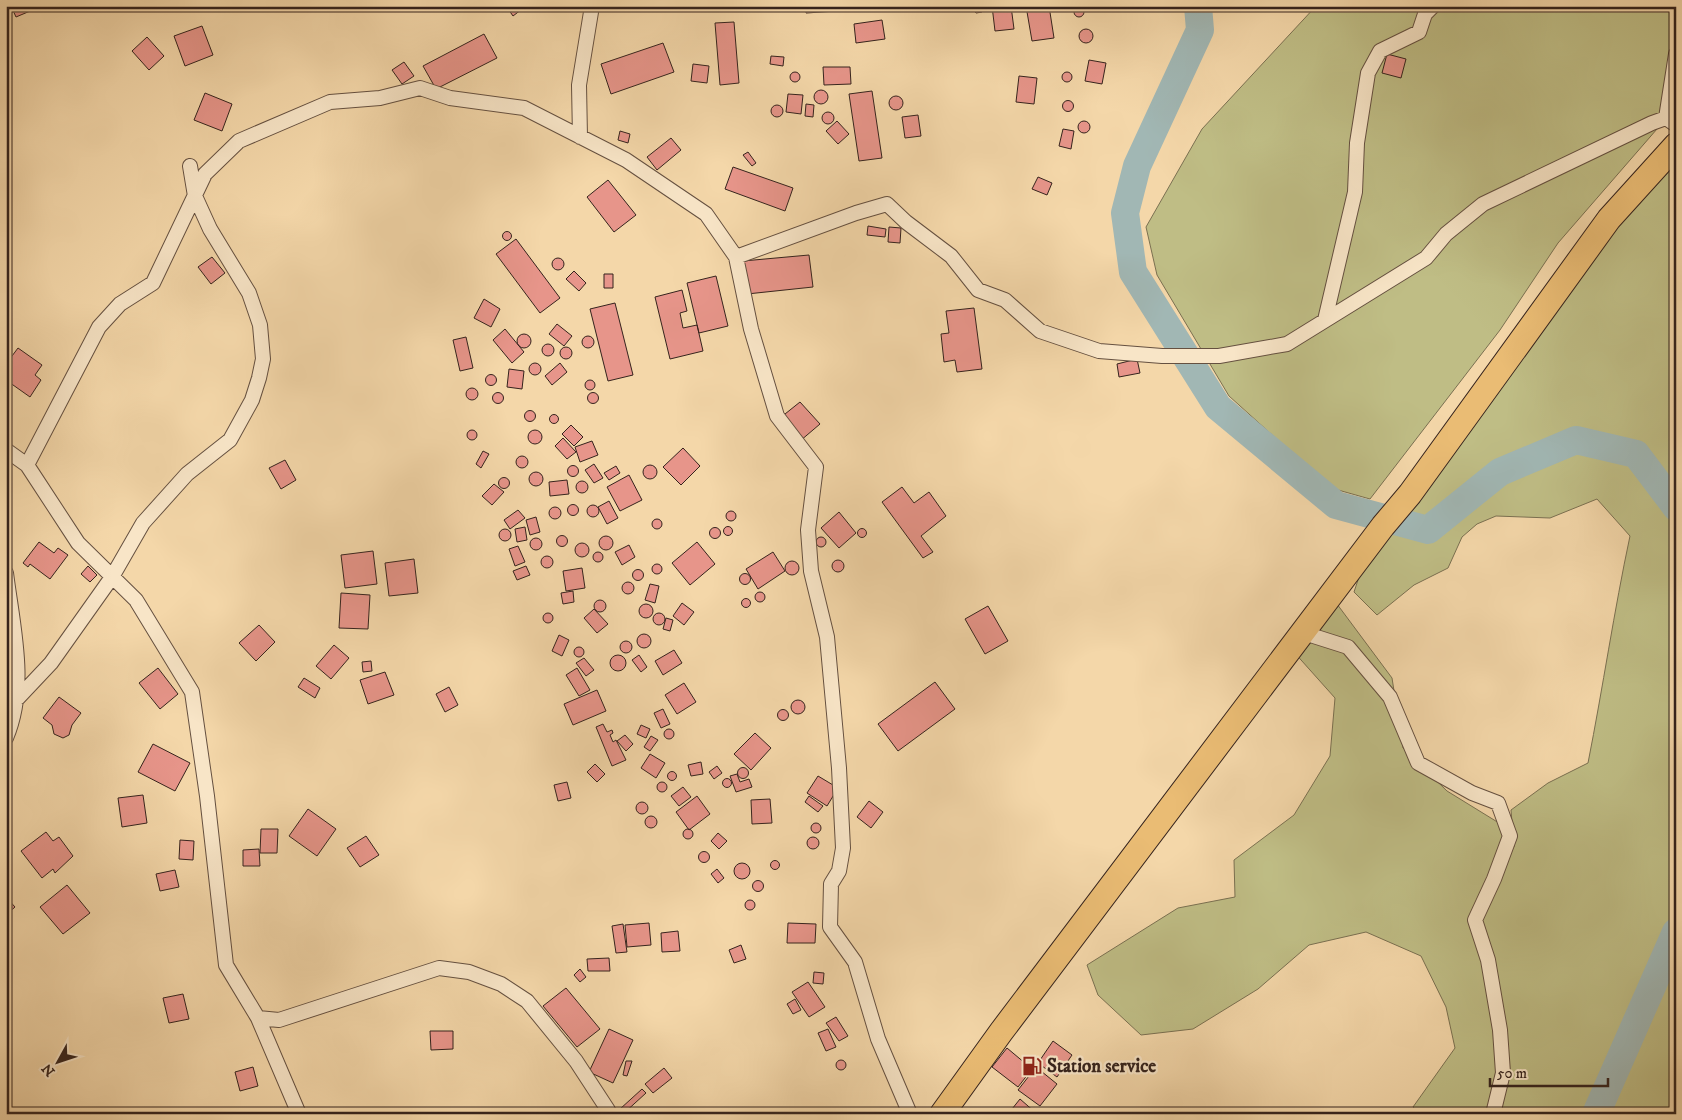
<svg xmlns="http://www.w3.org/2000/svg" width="1682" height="1120" font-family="'IM FELL DW Pica',serif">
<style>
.green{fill:#bfbd85;stroke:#7a7051}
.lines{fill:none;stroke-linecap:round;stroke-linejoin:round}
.river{stroke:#a1b7b4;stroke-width:28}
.building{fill:#e7958a;stroke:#35231d}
.minor-casing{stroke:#655040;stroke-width:16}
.trunk-casing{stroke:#35231d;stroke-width:26}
.minor{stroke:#f8e5c7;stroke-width:14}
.trunk{stroke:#eabc74;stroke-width:24}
.labels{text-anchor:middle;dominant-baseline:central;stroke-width:4.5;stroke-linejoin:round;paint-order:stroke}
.poi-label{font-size:19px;font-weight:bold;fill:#35231d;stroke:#f8e5c7;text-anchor:start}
</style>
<rect width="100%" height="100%" fill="#f4d7a9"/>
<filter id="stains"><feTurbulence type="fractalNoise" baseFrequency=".004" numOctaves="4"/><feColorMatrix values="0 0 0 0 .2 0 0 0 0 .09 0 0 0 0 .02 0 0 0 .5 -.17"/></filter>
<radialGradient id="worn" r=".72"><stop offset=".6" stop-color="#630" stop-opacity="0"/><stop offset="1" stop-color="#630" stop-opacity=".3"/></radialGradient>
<path class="green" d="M1316,6H1676V114L1657,129L1558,243L1500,330L1370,499L1331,488L1229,396L1157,275L1146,227L1202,129Z
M1676,157V1114H1420L1413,1107L1455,1048L1446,1007L1421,956L1366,932L1309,945L1258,989L1193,1029L1141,1035L1098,995L1087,965L1178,908L1235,897L1234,860L1294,815L1330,756L1335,698L1293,651L1334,600L1392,678L1403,748L1447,791L1499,823L1514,847L1511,810L1548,783L1588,763C1603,687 1614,611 1630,536L1597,499L1550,518L1496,516L1477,524L1462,537L1448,568L1414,585L1377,615L1354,592L1376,526L1648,185Z"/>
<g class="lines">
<path class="river" d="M1198,6L1200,30L1137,166L1125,213L1133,272L1218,407L1336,505L1428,530L1500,472L1576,440L1636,454L1676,507
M1596,1114L1676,932"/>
</g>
<path class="building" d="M11,6H42L16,17Z
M506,6H526L513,16Z
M806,6H882V8L806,13Z
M970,6H985V7L982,12L976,13Z
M992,6H1011L1014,29L995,31Z
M1026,6H1049L1054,38L1032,41Z
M1074 12a5 5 0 1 1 10 0a5 5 0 1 1-10 0Z
M882,20L885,39L856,43L854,24Z
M734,22L739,83L720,85L715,23Z
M202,26L213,55L185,66L174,36Z
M1079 36a7 7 0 1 1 14 0a7 7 0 1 1-14 0Z
M484,34L497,58L436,89L423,66Z
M147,37L164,56L149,70L132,51Z
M663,43L674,72L611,94L601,64Z
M1387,54L1406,59L1401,78L1382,73Z
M771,56L784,57L783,66L770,64Z
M1089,60L1106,63L1102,84L1085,81Z
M404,62L414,76L402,84L392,70Z
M693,64L709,66L707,83L691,81Z
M823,67H850L851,84L824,85Z
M790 77a5 5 0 1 1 10 0a5 5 0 1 1-10 0Z
M1062 77a5 5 0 1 1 10 0a5 5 0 1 1-10 0Z
M1019,76L1037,78L1034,104L1016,102Z
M814 97a7 7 0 1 1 14 0a7 7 0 1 1-14 0Z
M872,91L882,158L859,161L849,94Z
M205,93L232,104L222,131L194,120Z
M788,94L803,95L801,114L786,112Z
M889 103a7 7 0 1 1 14 0a7 7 0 1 1-14 0Z
M1062.5 106a5.5 5.5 0 1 1 11 0a5.5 5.5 0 1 1-11 0Z
M806,104L814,105L813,117L805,116Z
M771 111a6 6 0 1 1 12 0a6 6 0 1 1-12 0Z
M822 118a6 6 0 1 1 12 0a6 6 0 1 1-12 0Z
M918,115L921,136L905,138L902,117Z
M837,121L849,134L838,144L826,131Z
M1078 127a6 6 0 1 1 12 0a6 6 0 1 1-12 0Z
M1063,129L1074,131L1071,149L1059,146Z
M620,131L630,134L628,143L618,140Z
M671,138L681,150L657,170L647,157Z
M748,152L756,163L752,166L743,155Z
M733,167L793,188L785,211L725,189Z
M1038,177L1052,183L1047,195L1032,189Z
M608,180L636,215L614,232L587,197Z
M868,226L886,229L885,237L867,235Z
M889,227L901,228L900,243L888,242Z
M502.5 236a4.5 4.5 0 1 1 9 0a4.5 4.5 0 1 1-9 0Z
M516,239L560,298L540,313L496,254Z
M809,255L813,287L747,294L743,261Z
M212,257L225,273L211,284L198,267Z
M552 264a6 6 0 1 1 12 0a6 6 0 1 1-12 0Z
M574,271L586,283L579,291L566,279Z
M604,274H613V288H604Z
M716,276L728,326L699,333L687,283Z
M682,290L687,311L680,313L683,328L697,325L703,351L670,359L655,297Z
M484,299L500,309L491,327L474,318Z
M615,303L633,375L608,381L590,309Z
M974,308L982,369L957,372L955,360L944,362L941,334L949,333L946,311Z
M557,324L572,336L564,346L549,334Z
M505,329L524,352L512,363L493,340Z
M517 341a7 7 0 1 1 14 0a7 7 0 1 1-14 0Z
M582 342a6 6 0 1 1 12 0a6 6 0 1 1-12 0Z
M466,337L473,368L460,371L453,340Z
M542 350a6 6 0 1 1 12 0a6 6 0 1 1-12 0Z
M560 353a6 6 0 1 1 12 0a6 6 0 1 1-12 0Z
M18,348L42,365L35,375L41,380L30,397L6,380V364Z
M1137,359L1140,373L1119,377L1117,364Z
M560,363L567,372L552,385L545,376Z
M529 369a6 6 0 1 1 12 0a6 6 0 1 1-12 0Z
M509,369L524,371L522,389L507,387Z
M485.5 380a5.5 5.5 0 1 1 11 0a5.5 5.5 0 1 1-11 0Z
M585 385a5 5 0 1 1 10 0a5 5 0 1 1-10 0Z
M466 394a6 6 0 1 1 12 0a6 6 0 1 1-12 0Z
M492.5 398a5.5 5.5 0 1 1 11 0a5.5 5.5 0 1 1-11 0Z
M587.5 398a5.5 5.5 0 1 1 11 0a5.5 5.5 0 1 1-11 0Z
M800,402L820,424L800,441L780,418Z
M524.5 416a5.5 5.5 0 1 1 11 0a5.5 5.5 0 1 1-11 0Z
M549.5 419a4.5 4.5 0 1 1 9 0a4.5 4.5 0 1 1-9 0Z
M571,425L583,437L574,446L562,434Z
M528 437a7 7 0 1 1 14 0a7 7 0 1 1-14 0Z
M467 435a5 5 0 1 1 10 0a5 5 0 1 1-10 0Z
M563,438L576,452L567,459L555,446Z
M592,441L598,455L580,462L575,447Z
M683,448L700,466L681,485L663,467Z
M483,451L489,454L481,468L476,464Z
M516 462a6 6 0 1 1 12 0a6 6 0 1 1-12 0Z
M285,460L296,480L281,489L269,468Z
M594,464L603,478L594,483L585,470Z
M643 472a7 7 0 1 1 14 0a7 7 0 1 1-14 0Z
M567.5 471a5.5 5.5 0 1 1 11 0a5.5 5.5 0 1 1-11 0Z
M616,466L620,473L609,480L604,473Z
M529 479a7 7 0 1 1 14 0a7 7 0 1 1-14 0Z
M629,475L642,500L620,511L607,487Z
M498.5 483a5.5 5.5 0 1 1 11 0a5.5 5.5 0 1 1-11 0Z
M567,480L569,494L550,496L549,482Z
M576 487a6 6 0 1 1 12 0a6 6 0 1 1-12 0Z
M494,484L504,492L492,505L482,496Z
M902,487L914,503L929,492L946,516L921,536L933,552L923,558L882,502Z
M609,501L618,518L607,524L598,507Z
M567.5 510a5.5 5.5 0 1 1 11 0a5.5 5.5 0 1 1-11 0Z
M587 511a6 6 0 1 1 12 0a6 6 0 1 1-12 0Z
M549 513a6 6 0 1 1 12 0a6 6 0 1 1-12 0Z
M518,510L525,518L510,529L504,520Z
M726 516a5 5 0 1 1 10 0a5 5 0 1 1-10 0Z
M839,512L856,533L839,548L821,528Z
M536,517L540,532L530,535L526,520Z
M652 524a5 5 0 1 1 10 0a5 5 0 1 1-10 0Z
M723.5 531a4.5 4.5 0 1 1 9 0a4.5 4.5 0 1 1-9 0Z
M525,527L527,540L517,542L515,529Z
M709.5 533a5.5 5.5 0 1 1 11 0a5.5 5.5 0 1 1-11 0Z
M857.5 533a4.5 4.5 0 1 1 9 0a4.5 4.5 0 1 1-9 0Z
M499 535a6 6 0 1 1 12 0a6 6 0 1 1-12 0Z
M556.5 541a5.5 5.5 0 1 1 11 0a5.5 5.5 0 1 1-11 0Z
M599 543a7 7 0 1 1 14 0a7 7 0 1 1-14 0Z
M816 542a5 5 0 1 1 10 0a5 5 0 1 1-10 0Z
M530 544a6 6 0 1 1 12 0a6 6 0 1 1-12 0Z
M39,542L54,553L58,548L68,555L50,579L30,564L28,567L23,563Z
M697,542L715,564L690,585L672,563Z
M575 550a7 7 0 1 1 14 0a7 7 0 1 1-14 0Z
M629,545L635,557L622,565L615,552Z
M518,546L525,562L515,566L509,549Z
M373,551L377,584L345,588L341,555Z
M593 557a5 5 0 1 1 10 0a5 5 0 1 1-10 0Z
M773,552L785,571L758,589L746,569Z
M541 562a6 6 0 1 1 12 0a6 6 0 1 1-12 0Z
M414,559L418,593L389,596L385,563Z
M832 566a6 6 0 1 1 12 0a6 6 0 1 1-12 0Z
M785 568a7 7 0 1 1 14 0a7 7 0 1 1-14 0Z
M652 569a5 5 0 1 1 10 0a5 5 0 1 1-10 0Z
M88,566L97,575L90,582L81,574Z
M526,566L530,575L517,580L513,571Z
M582,568L585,588L566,591L563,571Z
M632.5 575a5.5 5.5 0 1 1 11 0a5.5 5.5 0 1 1-11 0Z
M739.5 579a5.5 5.5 0 1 1 11 0a5.5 5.5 0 1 1-11 0Z
M622 588a6 6 0 1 1 12 0a6 6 0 1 1-12 0Z
M650,584L659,586L655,603L645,600Z
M573,591L574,602L563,604L561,593Z
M755 597a5 5 0 1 1 10 0a5 5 0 1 1-10 0Z
M341,593L370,595L368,629L339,628Z
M741.5 603a4.5 4.5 0 1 1 9 0a4.5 4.5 0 1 1-9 0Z
M594 606a6 6 0 1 1 12 0a6 6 0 1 1-12 0Z
M682,603L694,612L684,625L673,616Z
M639 611a7 7 0 1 1 14 0a7 7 0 1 1-14 0Z
M988,606L1008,641L985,654L965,619Z
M594,609L608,624L597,633L584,618Z
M653 619a6 6 0 1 1 12 0a6 6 0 1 1-12 0Z
M543 618a5 5 0 1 1 10 0a5 5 0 1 1-10 0Z
M666,618L673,620L670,631L663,629Z
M259,625L275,642L256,661L239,643Z
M637 641a7 7 0 1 1 14 0a7 7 0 1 1-14 0Z
M559,635L569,640L562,656L552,651Z
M620 647a6 6 0 1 1 12 0a6 6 0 1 1-12 0Z
M334,645L349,658L331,679L316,666Z
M574 652a5 5 0 1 1 10 0a5 5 0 1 1-10 0Z
M674,650L682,663L663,675L655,661Z
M639,655L647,667L641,672L632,660Z
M610 663a8 8 0 1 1 16 0a8 8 0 1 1-16 0Z
M584,658L594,670L586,676L576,663Z
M371,661L372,671L363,672L362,662Z
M158,668L178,694L160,709L139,683Z
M577,668L590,690L579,696L566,675Z
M385,672L394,695L368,704L360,680Z
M304,678L320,688L315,698L298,687Z
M935,682L955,709L898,751L878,724Z
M684,683L696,702L677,714L665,695Z
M449,687L458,705L445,712L436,694Z
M597,690L606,711L573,725L564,704Z
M59,697L81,713L72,725L69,735L63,738L54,734L52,725L43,718Z
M791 707a7 7 0 1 1 14 0a7 7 0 1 1-14 0Z
M663,709L670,724L661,728L654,713Z
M777.5 715a5.5 5.5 0 1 1 11 0a5.5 5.5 0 1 1-11 0Z
M603,724L607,732L612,730L613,733L610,735L613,742L616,740L626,760L612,766L596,727Z
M641,725L650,729L646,738L637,734Z
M664 734a5 5 0 1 1 10 0a5 5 0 1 1-10 0Z
M755,733L771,748L751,770L734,754Z
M625,735L633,744L626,751L617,741Z
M651,736L658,740L650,751L644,747Z
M153,744L190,763L175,791L138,772Z
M650,754L665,763L656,778L641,768Z
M701,762L703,774L691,776L688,765Z
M595,764L605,774L597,782L587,772Z
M717,766L722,773L714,779L709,772Z
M737.5 773a5.5 5.5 0 1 1 11 0a5.5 5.5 0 1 1-11 0Z
M667.5 776a4.5 4.5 0 1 1 9 0a4.5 4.5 0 1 1-9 0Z
M737,774L740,782L749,779L752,787L736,792L730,776Z
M818,776L838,788L827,806L807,793Z
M722.5 783a4.5 4.5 0 1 1 9 0a4.5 4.5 0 1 1-9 0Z
M657 787a5 5 0 1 1 10 0a5 5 0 1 1-10 0Z
M567,782L571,798L558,801L554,785Z
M683,787L691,797L679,806L671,796Z
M143,795L147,823L122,827L118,798Z
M697,796L710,814L689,830L676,812Z
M809,796L823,806L818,812L805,802Z
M770,799L772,823L752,824L751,800Z
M869,801L883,812L871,828L857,817Z
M636 808a6 6 0 1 1 12 0a6 6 0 1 1-12 0Z
M308,809L336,829L317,856L289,836Z
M645 822a6 6 0 1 1 12 0a6 6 0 1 1-12 0Z
M811 828a5 5 0 1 1 10 0a5 5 0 1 1-10 0Z
M261,829H278L277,853H260Z
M683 834a5 5 0 1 1 10 0a5 5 0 1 1-10 0Z
M46,832L53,841L59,837L73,856L55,873L53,869L42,878L21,851Z
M718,833L727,841L719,849L711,841Z
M366,836L379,855L360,867L347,848Z
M807 843a6 6 0 1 1 12 0a6 6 0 1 1-12 0Z
M180,840L194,841L193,860L179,859Z
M259,849L260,866H243V850Z
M698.5 857a5.5 5.5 0 1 1 11 0a5.5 5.5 0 1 1-11 0Z
M770.5 865a4.5 4.5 0 1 1 9 0a4.5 4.5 0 1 1-9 0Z
M734 871a8 8 0 1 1 16 0a8 8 0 1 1-16 0Z
M717,869L724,878L718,883L711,874Z
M175,870L179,887L160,891L156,874Z
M752.5 886a5.5 5.5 0 1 1 11 0a5.5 5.5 0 1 1-11 0Z
M67,885L90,913L63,934L40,907Z
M6,897L15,907L6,915Z
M745 905a5 5 0 1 1 10 0a5 5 0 1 1-10 0Z
M649,923L651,945L627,947L625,925Z
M788,923L816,924L815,943H787Z
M623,924L627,952L616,953L612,926Z
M678,931L680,951L662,952L661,933Z
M741,945L746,959L734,963L729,950Z
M609,958L610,971H588L587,959Z
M580,969L586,977L580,982L574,975Z
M814,972L824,973L823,984L813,983Z
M808,982L825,1007L809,1017L792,992Z
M566,988L600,1029L577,1047L543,1006Z
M183,994L189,1019L169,1023L163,998Z
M795,999L801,1010L793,1014L787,1004Z
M836,1017L848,1036L839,1041L826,1023Z
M609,1029L633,1040L613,1083L589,1072Z
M828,1029L836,1047L826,1051L818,1033Z
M430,1031H453V1049L431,1050Z
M1053,1041L1072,1055L1057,1077L1038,1063Z
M1007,1048L1032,1069L1018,1087L992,1067Z
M836 1065a5 5 0 1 1 10 0a5 5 0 1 1-10 0Z
M626,1061H632L627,1076L623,1075Z
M253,1067L258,1086L240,1091L235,1072Z
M1036,1067L1057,1084L1040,1106L1018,1090Z
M664,1068L672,1078L653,1093L645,1084Z
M642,1089L646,1093L623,1114L620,1109Z
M1020,1099L1036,1113L1035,1114H1008Z"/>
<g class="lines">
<defs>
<path id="minor" d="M1666,118L1676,54
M580,137L579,85L592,6
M736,257L856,213L887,204L906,222L951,256L978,290L1005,300L1040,331L1099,351L1162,356H1219L1287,344L1426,258L1446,234L1483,204L1652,123L1666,118L1676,125
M1325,320L1355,192L1357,143L1368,73L1380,51L1419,32L1425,14L1433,6
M6,450L27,465L78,543L136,600L192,692L207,796L226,965L258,1018L299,1114
M27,465L99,327L120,304L153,283L205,174L239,141L330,102L380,98L420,88L450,98L524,108L626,160L706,214L736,257L751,329L777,416L816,467L808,530L811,571L827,637L839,768L843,848L839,871L831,884L830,927L855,962L878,1039L910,1114
M6,573C13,628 28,686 6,738
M1304,633L1348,647L1390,697L1418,763L1472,793L1498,803L1510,836L1494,879L1475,920L1488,960L1500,1030L1503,1073L1493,1114
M18,698L51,663L112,577L143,523L187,474L230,440L252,400L259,378L263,359L260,325L249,293L210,229L195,196L190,166
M258,1018L279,1020L439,968L469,972L501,984L527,1001L576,1061L608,1110"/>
<path id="trunk" d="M942,1114L1001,1032L1383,526L1410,494L1609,219L1676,145"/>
</defs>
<use href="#minor" class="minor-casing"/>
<use href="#trunk" class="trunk-casing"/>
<use href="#minor" class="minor"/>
<use href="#trunk" class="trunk"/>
</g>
<defs>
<symbol id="fuel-bare" viewBox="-9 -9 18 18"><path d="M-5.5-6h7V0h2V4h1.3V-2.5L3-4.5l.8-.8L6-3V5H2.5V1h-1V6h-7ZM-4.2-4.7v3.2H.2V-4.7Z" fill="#8f2418" stroke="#f8e5c7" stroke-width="2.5" paint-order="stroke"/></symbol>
</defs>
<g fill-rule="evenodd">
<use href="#fuel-bare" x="1018" y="1052" width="28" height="28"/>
</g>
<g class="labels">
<g class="poi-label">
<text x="1047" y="1066">Station service</text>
</g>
</g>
<rect width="1682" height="1120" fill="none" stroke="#f4d7a9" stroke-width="25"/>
<rect x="8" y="8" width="1667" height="1105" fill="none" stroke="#35231d" stroke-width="2.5"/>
<rect x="12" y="12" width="1657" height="1095" fill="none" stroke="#35231d"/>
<g transform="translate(58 1062) rotate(230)" stroke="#f8e5c7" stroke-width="4" paint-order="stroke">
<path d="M0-4L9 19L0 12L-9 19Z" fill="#35231d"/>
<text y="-8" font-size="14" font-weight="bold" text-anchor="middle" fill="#35231d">N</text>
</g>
<path d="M1490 1078v8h118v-8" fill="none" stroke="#35231d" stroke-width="2.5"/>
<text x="1497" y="1078" font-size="15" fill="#35231d" stroke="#f8e5c7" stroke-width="4" paint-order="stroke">50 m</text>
<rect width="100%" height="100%" filter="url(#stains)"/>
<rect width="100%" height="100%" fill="url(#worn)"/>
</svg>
